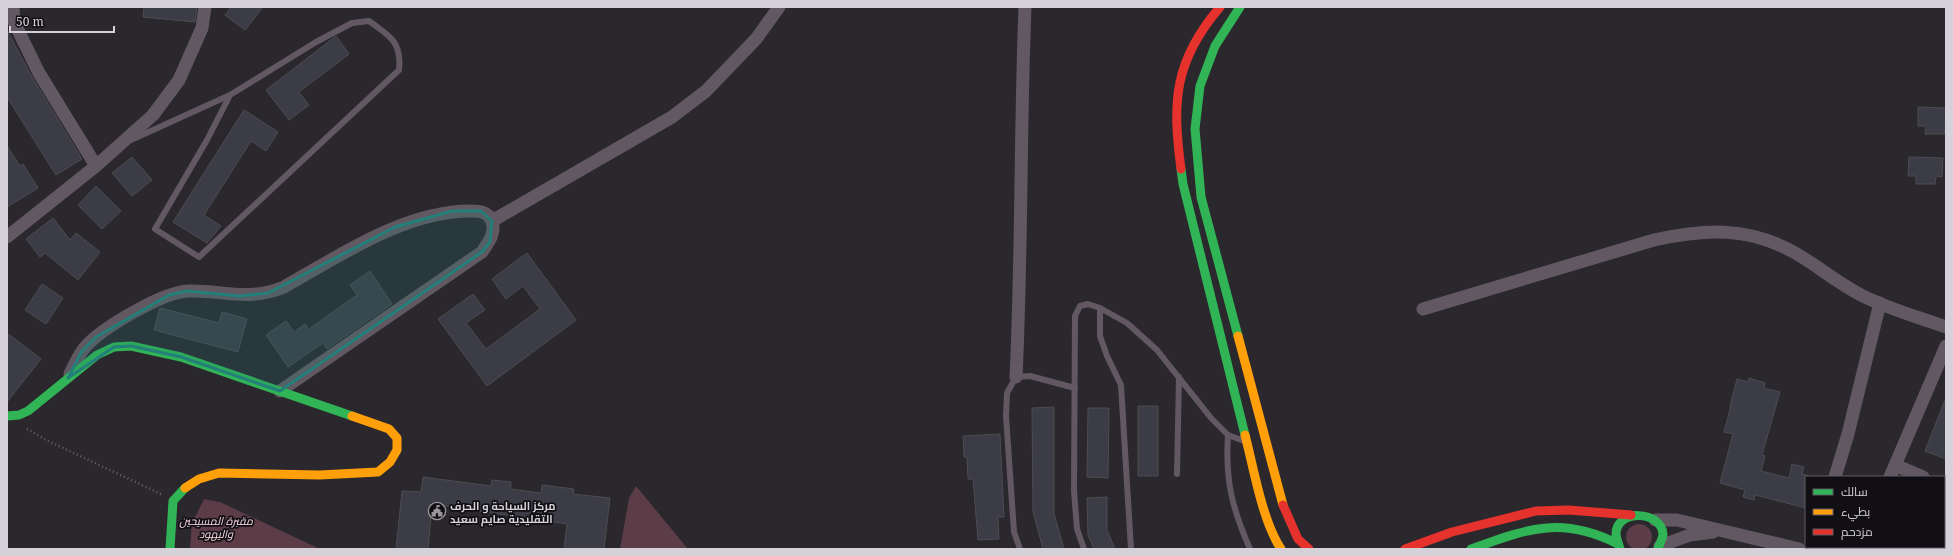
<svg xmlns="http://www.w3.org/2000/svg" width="1953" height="556" font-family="'Noto Serif',Cairo,serif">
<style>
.green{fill:#5b3c47}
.building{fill:#3c3c46;stroke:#4d4c51}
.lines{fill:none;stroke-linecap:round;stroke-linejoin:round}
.path{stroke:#6b646b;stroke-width:2.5;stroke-dasharray:1 3;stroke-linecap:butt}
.lane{stroke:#615862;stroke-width:6}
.street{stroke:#615862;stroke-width:13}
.fast{stroke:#30b455;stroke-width:9}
.slow{stroke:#ff9f0a;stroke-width:9}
.jam{stroke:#e5322d;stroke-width:9}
.marked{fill:#237f79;fill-opacity:0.2;stroke:#237f79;stroke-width:3;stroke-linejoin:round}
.labels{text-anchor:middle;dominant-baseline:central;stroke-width:3.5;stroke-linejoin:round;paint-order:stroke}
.poi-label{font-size:11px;font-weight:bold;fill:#d4d2d8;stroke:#110f14;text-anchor:start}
.park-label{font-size:11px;font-style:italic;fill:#fad9e3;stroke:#110f14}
</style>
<rect width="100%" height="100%" fill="#2a272d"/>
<path class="green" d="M636,486L688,549H620L629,498Z
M204,499L220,502L320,549H190L192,523Z
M1626 537a13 13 0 1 1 26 0a13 13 0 1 1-26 0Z"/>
<path class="building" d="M144,7H197L195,22L143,17Z
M231,7H263L245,30L225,15Z
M7,30L32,77L82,159L56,175L7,97Z
M336,36L349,54L299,92L309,105L289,120L266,90Z
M1918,107L1946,108L1945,134H1925L1926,126H1918Z
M244,110L278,132L266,151L251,141L204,215L221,226L207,243L173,222Z
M7,146L20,166L23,164L38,188L7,207Z
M132,157L152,180L132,196L112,173Z
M1909,157L1943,158L1942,177L1936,176L1935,184H1916V176H1908Z
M96,186L121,211L102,229L78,205Z
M53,218L70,240L76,233L100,252L78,280L45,253L40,257L26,239Z
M527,253L576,320L487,386L438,319L473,294L485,310L466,323L486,349L540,309L523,286L506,299L492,279Z
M370,271L392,304L327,349L323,343L288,367L266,335L286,321L294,332L305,324L309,329L357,295L350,285Z
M42,284L63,298L46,324L25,310Z
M160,308L219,323L222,312L247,319L238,352L154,330Z
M7,333L41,359L7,402Z
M1749,378L1765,383L1764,388L1780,392L1762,455L1765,456L1761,471L1789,478L1792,464L1804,467L1802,474L1809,476L1806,477V508L1755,495L1754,500L1743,497L1745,490L1720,483L1733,434L1724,432L1731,406H1730L1737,379L1748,382Z
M1945,400L1946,401V459L1925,451Z
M1138,406H1158V476H1138Z
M1054,407V514L1064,549H1043L1033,512L1032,408Z
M1088,408H1109L1108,478L1087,477Z
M1000,434L1004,517H998L999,539L978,540L973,479H968L967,457H964L963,436Z
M423,477L491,486L492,480L511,482V489L541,493L542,485L574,489L573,494L610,498L604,549H564L567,524L432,504L428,549H396L402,491L421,492Z
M1107,497V530L1115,549H1094L1088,535L1087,498Z"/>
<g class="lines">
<path class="path" d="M27,429L46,440L161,494"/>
<path class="lane" d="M131,140L230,95L316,42L352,23L369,21C390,36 402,42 399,70L199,257L155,229L207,140L230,95
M1100,308V336L1107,356L1121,385L1131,549
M1228,435C1225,480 1232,508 1250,549
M1177,474L1179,377
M1020,549L1014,532L1006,416L1007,393L1016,377L1030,376L1075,388
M1084,549L1077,529L1074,491L1075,316L1080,306L1088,304L1100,308L1127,323L1157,350L1211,418L1228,435L1244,441"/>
<path class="street" d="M13,7L14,22L39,73L96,166
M492,221L672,117L706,91L756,39L779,7
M7,237L96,166L153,115L179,80L202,28L205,7
M1423,309L1654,240C1706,229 1749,226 1797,254C1819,267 1838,283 1861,295C1888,309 1918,317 1946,327
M70,374C75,364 79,353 87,345C104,327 163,292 188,291C224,290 247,302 284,287C339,256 405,211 470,211C478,211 489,211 492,222C496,233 488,243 482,252L280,391
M1016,377C1022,254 1020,130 1025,7
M1895,465L1923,477
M1835,477L1848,434L1880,303
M1890,477L1946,346
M1944,486L1946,487
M1655,520H1677L1799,549
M1660,546L1690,535L1713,532
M1857,549L1858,547"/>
<path class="fast" d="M1181,169L1183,184L1245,435
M1238,336L1201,197L1195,129L1200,86L1215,46L1240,7
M7,416L19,415L28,411L97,355L114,347L131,346L181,357L352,416
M170,549L173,501L185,488
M1471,549C1527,529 1561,515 1618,544
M1620,549C1619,545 1616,538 1616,534C1616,509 1661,510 1663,534C1663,538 1659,545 1658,549"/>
<path class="slow" d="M1238,336L1283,505
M1245,435C1254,469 1262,520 1281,549
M185,488L199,479L219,473L320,475L378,472L390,462L397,450V438L389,429L352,416"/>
<path class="jam" d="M1181,169C1172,101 1174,61 1220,7
M1283,505L1298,539L1309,549
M1405,549L1452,532L1536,511L1569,510L1631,515"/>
</g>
<path class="marked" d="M452,211H481L492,221L490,242L482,252L280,391L181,357L131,346L114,347L68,378L82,351L96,337L169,295L187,291L240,296L268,293L395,227Z"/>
<defs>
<symbol id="civic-ring" viewBox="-11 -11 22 22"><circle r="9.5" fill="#110f14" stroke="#98969c" stroke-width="1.5"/><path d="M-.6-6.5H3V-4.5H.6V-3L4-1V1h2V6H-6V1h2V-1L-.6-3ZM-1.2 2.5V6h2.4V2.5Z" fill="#98969c"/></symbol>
</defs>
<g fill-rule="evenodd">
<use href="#civic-ring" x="427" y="501" width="20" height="20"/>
</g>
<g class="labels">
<g class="poi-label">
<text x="450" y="505">مركز السياحة و الحرف<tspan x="450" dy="13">التقليدية صايم سعيد</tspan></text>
</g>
<g class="park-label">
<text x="216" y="520">مقبرة المسيحين<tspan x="216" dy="13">واليهود</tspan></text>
</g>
</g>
<rect width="1953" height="556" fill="none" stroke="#d4d2d8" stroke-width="16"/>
<rect x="1805" y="476" width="140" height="72" fill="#110f14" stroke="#5f5d62"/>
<rect x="1813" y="489" width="20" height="6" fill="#30b455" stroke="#5f5d62"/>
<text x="1841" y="496" font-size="12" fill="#d4d2d8">سالك</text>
<rect x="1813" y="509" width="20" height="6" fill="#ff9f0a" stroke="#5f5d62"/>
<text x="1841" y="516" font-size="12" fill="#d4d2d8">بطيء</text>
<rect x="1813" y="529" width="20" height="6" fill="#e5322d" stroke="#5f5d62"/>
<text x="1841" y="536" font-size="12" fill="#d4d2d8">مزدحم</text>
<path d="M10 26v6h104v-6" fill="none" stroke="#d4d2d8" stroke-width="2"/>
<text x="16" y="26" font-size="12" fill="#d4d2d8" stroke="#110f14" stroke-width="3" paint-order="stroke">50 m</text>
</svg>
